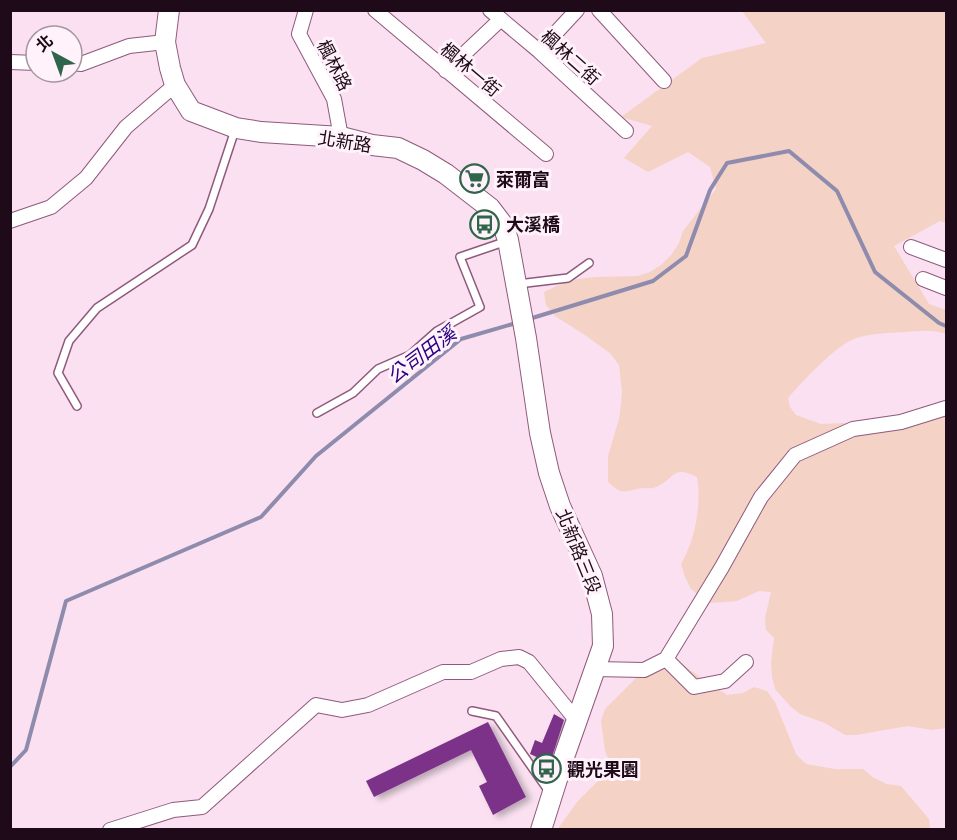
<svg xmlns="http://www.w3.org/2000/svg" width="957" height="840" font-family="Commissioner,'Noto Sans TC',sans-serif">
<style>
.green{fill:#f4d2c6}
.lines{fill:none;stroke-linecap:round;stroke-linejoin:round}
.stream{stroke:#8e8bad;stroke-width:4}
.building{fill:#7b3389;filter:url(#shadow)}
.lane-casing{stroke:#8f597d;stroke-width:10}
.street-casing{stroke:#8f597d;stroke-width:16}
.secondary-casing{stroke:#8f597d;stroke-width:22}
.lane{stroke:#fff;stroke-width:7}
.street{stroke:#fff;stroke-width:14}
.secondary{stroke:#fff;stroke-width:20}
.labels{text-anchor:middle;dominant-baseline:central;stroke-width:6;stroke-linejoin:round;paint-order:stroke}
.street-label{font-size:18px;fill:#1e0a18;stroke:#fff2fa}
.poi-label{font-size:18px;font-weight:bold;fill:#1e0a18;stroke:#fff2fa;text-anchor:start}
.water-label{font-size:20px;font-style:italic;fill:#280082;stroke:#fff2fa}
</style>
<defs>
<filter id="shadow"><feDropShadow dx="5" dy="3" stdDeviation="3" flood-color="#0004"/></filter>
</defs>
<rect width="100%" height="100%" fill="#fae0f0"/>
<path class="green" d="M742,11H946V223L940,221L894,246L929,304L946,310V334C933,329 919,331 905,332C888,333 870,333 854,339C836,345 801,383 788,398L790,407L796,415L821,424L938,419L946,416V728L932,730L908,726L856,735H845L825,723L800,714L791,707L775,689L772,677L771,663L774,638L766,630L765,618L771,592L759,591L737,601L711,603L702,598L691,589L685,577L681,564C695,540 702,504 697,477C672,464 675,479 656,487C652,489 647,488 642,488C624,491 623,496 608,482V456L619,419L621,404L622,392L619,365L611,354L585,335L555,316L546,305L544,292L569,280L596,277L638,276L650,272L661,265L671,255L679,243L683,231L716,189L710,167L688,152L648,172L624,158L652,126L621,117L702,58L766,43Z
M668,663L682,664L704,680L727,695L743,693L754,687L767,691L775,702L796,754L806,764L835,769H863L874,778L887,784L901,786L929,819L930,829L557,830L577,802L596,783L604,772L609,761L605,750L601,721L605,709L642,672Z"/>
<g class="lines">
<path class="stream" d="M529,319L653,281L686,256L710,190L727,163L789,151L837,191L875,272L939,323L946,326
M10,767L26,750L66,601L261,517L316,456L461,339L516,323"/>
</g>
<path class="building" d="M554,714L564,720L550,763L530,754L535,740L542,743Z
M488,722L526,797L493,815L479,786L487,782L471,750L374,797L366,781Z"/>
<g class="lines">
<defs>
<path id="lane" d="M518,284L568,278L589,263
M77,406L58,373L69,341L97,308L192,245L209,209L235,130
M317,413L353,393L378,369L410,355L437,331L480,307L460,257L507,241
M472,711L496,716L550,793"/>
<path id="street" d="M306,10L299,34L334,99L341,137
M375,10L546,154
M490,10L539,51L626,131
M599,10L664,81
M539,51L577,10
M10,62L36,63
M72,63L81,64L129,46L165,42
M446,71L501,19
M10,221L51,207L86,178L126,127L175,85
M911,247L946,260
M923,279L946,288
M666,659L694,687L725,681L746,662
M595,669L644,670L666,659L722,567L761,497L795,455L853,429L901,422L946,408
M110,830L173,810L202,807L316,705L342,710L368,705L443,672H471L501,659L519,657L529,662L577,721"/>
<path id="secondary" d="M169,10L165,42L170,68L175,85L191,111L236,128L261,132L341,137L372,145L398,148L423,160L446,174L490,208L503,225L508,240L526,338L540,433L549,473L560,506L592,576L602,614L603,646L565,754L541,830"/>
</defs>
<use href="#lane" class="lane-casing"/>
<use href="#street" class="street-casing"/>
<use href="#secondary" class="secondary-casing"/>
<use href="#lane" class="lane"/>
<use href="#street" class="street"/>
<use href="#secondary" class="secondary"/>
</g>
<defs>
<symbol id="supermarket-ring" viewBox="-11 -11 22 22"><circle r="9.5" fill="#fff2fa" stroke="#2f654b" stroke-width="1.5"/><path d="M-6-5.5h2.5l.6 2H6L4.5 2H-2.5L-4.4-4H-6ZM-1.5 3.2a1.3 1.3 0 1 0 .1 0ZM3 3.2a1.3 1.3 0 1 0 .1 0Z" fill="#2f654b"/></symbol>
<symbol id="bus-ring" viewBox="-11 -11 22 22"><circle r="9.5" fill="#fff2fa" stroke="#2f654b" stroke-width="1.5"/><path d="M-5-6H5V4H4V6H2V4H-2V6H-4V4H-5ZM-3.5-4V0h7V-4ZM-3.5 1.2v1.5H-2V1.2ZM2 1.2v1.5H3.5V1.2Z" fill="#2f654b"/></symbol>
</defs>
<g fill-rule="evenodd">
<use href="#supermarket-ring" x="458" y="162" width="33" height="33"/>
<use href="#bus-ring" x="468" y="208" width="33" height="33"/>
<use href="#bus-ring" x="530" y="752" width="33" height="33"/>
</g>
<g class="labels">
<g class="street-label">
<text transform="translate(571 57) rotate(42)">楓林二街</text>
<text transform="translate(335 65) rotate(63)">楓林路</text>
<text transform="translate(471 69) rotate(40)">楓林一街</text>
<text transform="translate(345 141) rotate(9)">北新路</text>
<text transform="translate(579 551) rotate(68)">北新路三段</text>
</g>
<g class="poi-label">
<text x="496" y="179">萊爾富</text>
<text x="506" y="224">大溪橋</text>
<text x="567" y="769">觀光果園</text>
</g>
<g class="water-label">
<text transform="translate(421 354) rotate(-37)">公司田溪</text>
</g>
</g>
<rect width="957" height="840" fill="none" stroke="#1e0a18" stroke-width="24"/>
<g transform="translate(54 54) rotate(319)"><circle r="28" fill="#fff2fa" stroke="#a595a0" stroke-width="1.5"/>
<path d="M0-4.5L10 22L0 15L-10 22Z" fill="#2f654b"/>
<text y="-9" font-size="16" font-weight="bold" text-anchor="middle" fill="#1e0a18">北</text>
</g>
</svg>
